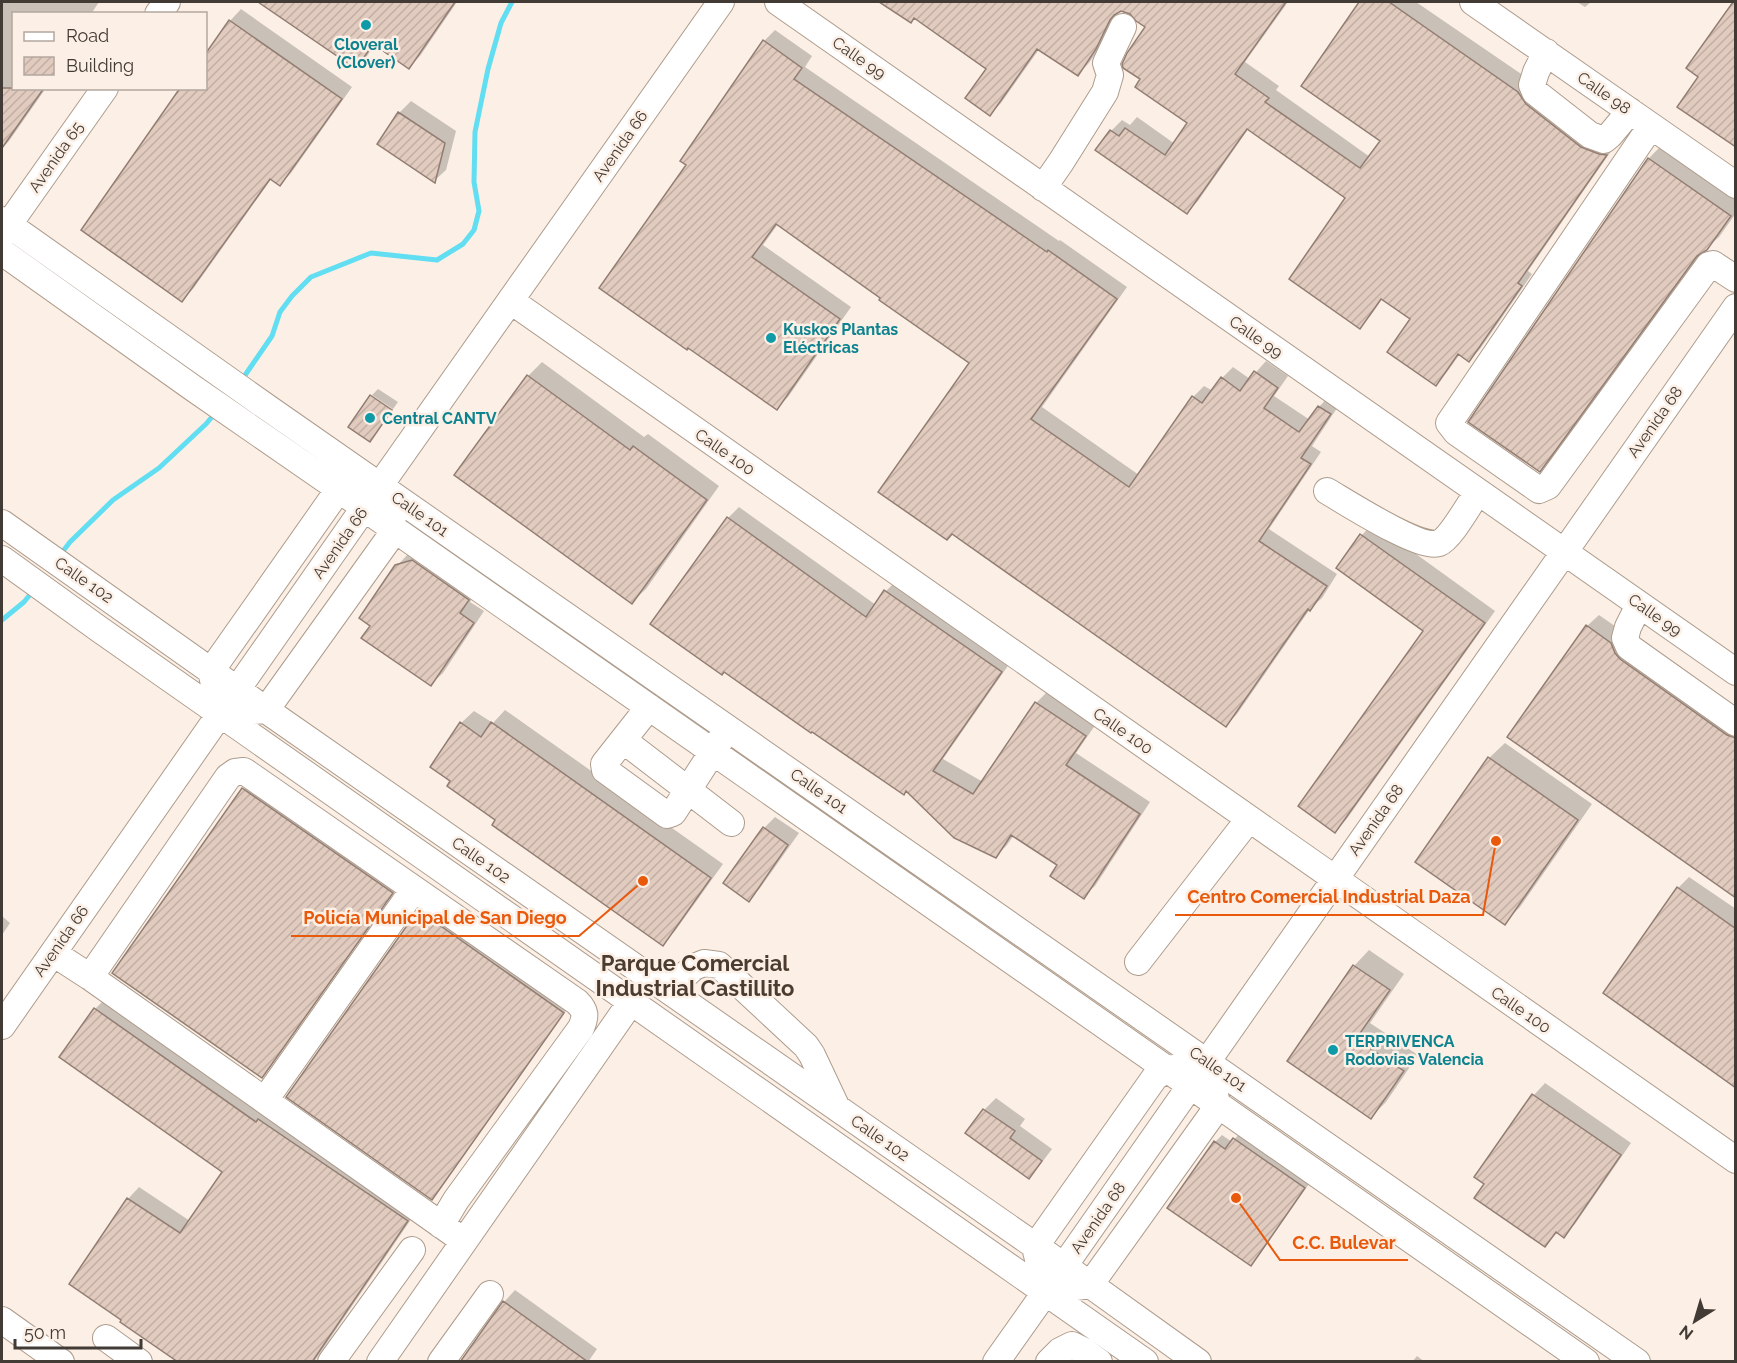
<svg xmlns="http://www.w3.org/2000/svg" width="1737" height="1363" font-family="Raleway,sans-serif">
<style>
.shadow{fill:#0003}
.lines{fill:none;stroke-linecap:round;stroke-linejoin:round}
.stream{stroke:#61def1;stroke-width:5}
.building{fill:url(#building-hatch);stroke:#927d72;stroke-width:1.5}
.minor-casing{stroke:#ae9c8c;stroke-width:28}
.minor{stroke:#fff;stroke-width:26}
.culture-dot{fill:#0f9aa8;stroke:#fcf0e6;stroke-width:2}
.labels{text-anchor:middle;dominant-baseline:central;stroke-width:5;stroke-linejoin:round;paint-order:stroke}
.culture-label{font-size:16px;font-weight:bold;fill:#0d838f;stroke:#fcf0e6;text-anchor:start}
.street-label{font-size:16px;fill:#423a34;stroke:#fcf0e6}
.district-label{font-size:22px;font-weight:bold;fill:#4c3c2f;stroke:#fcf0e6}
.leader{fill:none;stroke:#e8590c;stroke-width:2}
.callout-dot{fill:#e8590c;stroke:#fcf0e6;stroke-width:2}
.callout-label{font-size:18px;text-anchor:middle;font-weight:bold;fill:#e8590c;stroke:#fcf0e6;stroke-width:5;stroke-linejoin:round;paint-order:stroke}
</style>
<defs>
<pattern id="building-hatch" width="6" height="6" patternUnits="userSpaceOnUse" patternTransform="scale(1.5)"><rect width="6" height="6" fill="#e1cabe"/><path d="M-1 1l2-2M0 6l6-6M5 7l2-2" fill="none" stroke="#c2aea4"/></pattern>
</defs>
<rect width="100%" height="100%" fill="#fcf0e6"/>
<path class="shadow" d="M2,2H99L91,14H14V88H46L9,141L2,148Z
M267,2H457L420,56L409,67L375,44L367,56L356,67L265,5Z
M882,2H1288L1245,62L1279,86L1276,90L1370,157L1382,140L1303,86L1361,2H1416L1530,80L1616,144L1528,271L1532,274L1480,349L1469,360L1460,354L1447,372L1436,384L1412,319L1383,298L1371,315L1359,327L1347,197L1249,128L1198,201L1187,212L1111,131L1122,120L1130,125L1137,117L1175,144L1189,123L1142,79L1147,27L1130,12L1119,10L1107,36L1089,63L1078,74L1040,48L1001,103L990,114L988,68L915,17L910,21Z
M1577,2H1591L1585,7Z
M241,9L352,87L291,173L280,184L272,178L193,289L182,300L206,88V56L230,21Z
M775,30L812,56L805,67L1059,241L1060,240L1127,287L1042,407L1139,475L1193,397L1204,386L1213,391L1222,378L1233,367L1250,379L1266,361L1288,376L1274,396L1310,420L1319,407L1330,395L1341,402L1312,446L1321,452L1269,529L1337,574L1322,598L1310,609L1237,714L1226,725L971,362L778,224L763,245L851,307L788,397L777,408L688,164L764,41Z
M411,101L456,131L446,170L434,181L379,144L399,113Z
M1660,147L1736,200V213L1719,237L1702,252L1551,459L1539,470L1470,422L1649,158Z
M542,362L644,437L648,434L719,486L646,589L632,602L528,376Z
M378,389L398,402L393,409L372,395Z
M739,507L876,605L886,591L897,580L1012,660L943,759L983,782L1036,703L1048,691L1096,724L1076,753L1150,802L1095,886L1083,897L1059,865L1014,835L1007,845L996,856L728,518Z
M1373,523L1495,611L1346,820L1335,831L1425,630L1338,568L1362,535Z
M408,554L479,588L470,602L484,611L443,673L431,684L372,626L397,566Z
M1599,615L1622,631L1736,722V896L1587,626Z
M505,710L723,864L675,931L662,944L497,820L461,723L474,711L493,723Z
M1505,743L1592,804L1520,907L1504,923L1489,758Z
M251,782L399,885L269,1069L262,1076L244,789Z
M775,817L799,833L760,888L749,900L764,828Z
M1689,877L1736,909V1086L1678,888Z
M426,903L570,1005L439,1191L432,1198L419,911Z
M2,916L10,923L2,935Z
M1369,950L1404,974L1370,1023L1418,1055L1386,1102L1371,1117L1289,1061L1354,966Z
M107,997L418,1209L314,1362H181L71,1283L128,1199L139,1187L190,1221L224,1172L61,1056L95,1009Z
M1545,1083L1631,1143L1575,1224L1563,1236L1558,1232L1545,1245L1486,1183L1476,1177L1534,1095Z
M996,1098L1025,1119L1020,1126L1052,1149L1040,1165L1029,1177L968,1133L984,1110Z
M1241,1132L1311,1181L1258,1257L1251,1264L1215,1142L1222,1135L1232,1142Z
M515,1290L597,1349L588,1362H462L504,1302Z
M1417,1356L1425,1362H1412Z"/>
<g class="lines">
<path class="stream" d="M241,381L272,336L280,312L292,296L311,277L371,253L437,260L463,244L474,230L479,211L474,182L475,132L488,69L501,23L512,2
M60,555L70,542L113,500L159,468L206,424L216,412
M2,620L24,602L33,591"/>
</g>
<path class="building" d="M258,2H455L409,69L373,44L356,69Z
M879,2H1286L1235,74L1269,98L1265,102L1360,168L1380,141L1301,86L1359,2H1389L1518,92L1526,104L1581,147L1599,154L1607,155L1518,283L1522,286L1469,362L1458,354L1436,386L1387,352L1410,319L1381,299L1360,329L1289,279L1345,198L1247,129L1187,214L1095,150L1110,130L1119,136L1125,128L1165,155L1187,123L1135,87L1140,79L1123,68L1122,64L1127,53L1145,27L1136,21L1130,14L1121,11L1114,15L1110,20L1096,49L1078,76L1037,49L990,116L965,98L986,69L914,18L911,23Z
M1733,2H1736V147L1677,107L1698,77L1686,68Z
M229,20L342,99L280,186L270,179L182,302L81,230L180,88H206V53Z
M763,40L802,68L794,79L1047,252L1048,250L1117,299L1031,419L1129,487L1192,396L1202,403L1221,377L1240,391L1254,371L1278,388L1264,408L1299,432L1318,406L1331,414L1301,458L1311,464L1259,541L1327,586L1310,611L1308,609L1226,727L952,534L947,540L878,492L969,363L879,300L880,298L776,224L752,257L840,319L777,410L688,348L687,350L599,288L686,165L680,161Z
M2,88H44L2,148Z
M398,112L445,143L435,183L377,144Z
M1648,158L1731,216L1707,250L1697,256L1540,472L1468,422Z
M527,375L630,450L633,446L707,500L632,604L454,475Z
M370,395L392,410L370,442L348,427Z
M727,517L866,617L884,590L1002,672L933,771L973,794L1035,702L1086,736L1066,765L1140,814L1084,899L1050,876L1057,865L1011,835L996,858L954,838L906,791L904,795L812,732L811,733L724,672L722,675L650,624Z
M1360,534L1485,623L1335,833L1298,806L1423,631L1336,568Z
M412,560L469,600L460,613L474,623L431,686L361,638L370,626L359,618L395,565Z
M1586,625L1611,643L1615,653L1620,659L1727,735L1736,738V898L1507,737Z
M460,722L481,737L491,722L711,878L663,946L492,825L495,820L447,786L450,781L430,767Z
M1488,757L1578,820L1505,925L1415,862Z
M242,788L393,893L262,1078L112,973Z
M763,827L788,845L749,902L723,883Z
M1677,887L1736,929V1088L1603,993Z
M418,910L564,1013L432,1200L286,1097Z
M1353,965L1390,990L1356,1039L1404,1071L1371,1119L1287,1061Z
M94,1008L256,1122L258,1119L408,1221L312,1362H178L120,1322L121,1320L69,1284L127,1198L180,1233L222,1172L59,1057Z
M1532,1094L1621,1155L1564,1238L1556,1232L1545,1247L1474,1198L1484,1184L1474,1177Z
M983,1109L1015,1131L1010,1138L1042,1161L1029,1179L965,1133Z
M1233,1138L1305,1188L1251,1266L1167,1208L1214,1141L1225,1149Z
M503,1301L588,1362H460Z"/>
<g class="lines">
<defs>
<path id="minor" d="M778,2L1736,672
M1473,2L1736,185
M158,14L167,2
M1546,52L1536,72L1532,85L1535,92L1590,135L1604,140L1610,135L1630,111
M1651,126L1449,423L1456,432L1539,490L1548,486L1709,265L1713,264L1736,279
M1043,188L1061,162L1105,92L1110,75L1106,63L1123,27
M2,220L268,408L1637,1362
M2,234L105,88
M2,252L193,388L339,489L364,508L1586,1362
M511,301L1736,1160
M380,486L395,530L266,710L221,714L211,671L339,489Z
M1327,491C1346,502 1420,550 1439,543C1451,538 1469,504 1478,492
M2,523L266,710L1064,1266L1198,1362
M2,559L99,629L1145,1362
M1639,605L1628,627L1625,638L1629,647L1736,723
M649,707L604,764L605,770L667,815L673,813L721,739
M623,740L731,823
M53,953L90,977L464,1241
M1138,962L1249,819
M90,977L228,777L235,772L244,771L577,1002C586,1011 586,1016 581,1028L456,1200L441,1225
M668,990L694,967L704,963L719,965L806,1046L812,1055L837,1108
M2,1026L364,508L721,2
M1207,1062L1217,1103L1211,1116L1090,1285L1046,1291L1035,1247L1155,1077L1168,1069Z
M265,1100L414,889
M2,1320L61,1362
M106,1338L139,1362
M331,1362L412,1250
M380,1362L631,1002
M441,1362L490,1294
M996,1362L1064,1266L1736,307
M1049,1362L1060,1351L1072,1345L1084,1351L1099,1362"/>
</defs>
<use href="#minor" class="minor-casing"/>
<use href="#minor" class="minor"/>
</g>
<g class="culture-dot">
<circle cx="366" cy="25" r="6"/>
<circle cx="771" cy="338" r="6"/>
<circle cx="370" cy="418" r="6"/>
<circle cx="1333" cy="1050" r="6"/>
</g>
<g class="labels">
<g class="culture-label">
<text x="366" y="44" text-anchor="middle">Cloveral<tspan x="366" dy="18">(Clover)</tspan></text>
<text x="783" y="329">Kuskos Plantas<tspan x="783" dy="18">Eléctricas</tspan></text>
<text x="382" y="418">Central CANTV</text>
<text x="1345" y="1041">TERPRIVENCA<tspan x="1345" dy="18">Rodovias Valencia</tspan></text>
</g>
<g class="street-label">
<text transform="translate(859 58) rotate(35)">Calle 99</text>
<text transform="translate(1604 93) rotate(35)">Calle 98</text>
<text transform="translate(620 146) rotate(-55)">Avenida 66</text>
<text transform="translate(56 157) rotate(-55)">Avenida 65</text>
<text transform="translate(1256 337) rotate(35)">Calle 99</text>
<text transform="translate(1655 422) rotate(-55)">Avenida 68</text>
<text transform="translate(725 452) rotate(35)">Calle 100</text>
<text transform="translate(420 514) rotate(35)">Calle 101</text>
<text transform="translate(340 543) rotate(-55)">Avenida 66</text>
<text transform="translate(84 580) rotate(35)">Calle 102</text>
<text transform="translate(1655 615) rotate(35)">Calle 99</text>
<text transform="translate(1123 731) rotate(35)">Calle 100</text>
<text transform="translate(819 791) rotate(35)">Calle 101</text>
<text transform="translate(1376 820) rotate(-55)">Avenida 68</text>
<text transform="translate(481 860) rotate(35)">Calle 102</text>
<text transform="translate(61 941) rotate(-55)">Avenida 66</text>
<text transform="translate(1521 1010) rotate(35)">Calle 100</text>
<text transform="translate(1218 1069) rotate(35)">Calle 101</text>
<text transform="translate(880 1138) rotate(35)">Calle 102</text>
<text transform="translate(1098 1218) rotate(-55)">Avenida 68</text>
</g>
<g class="district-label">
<text x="695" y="963">Parque Comercial<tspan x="695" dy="25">Industrial Castillito</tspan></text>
</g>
</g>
<path class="leader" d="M1496 841L1483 915H1175M643 881L579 936H291M1236 1198L1280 1260H1408"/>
<g class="callout-dot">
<circle cx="1496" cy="841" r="6"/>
<circle cx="643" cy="881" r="6"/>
<circle cx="1236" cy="1198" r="6"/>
</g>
<g class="callout-label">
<text x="1329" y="903">Centro Comercial Industrial Daza</text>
<text x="435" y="924">Policía Municipal de San Diego</text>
<text x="1344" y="1249">C.C. Bulevar</text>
</g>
<rect width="1737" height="1363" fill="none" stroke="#423a34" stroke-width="6"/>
<rect x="12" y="12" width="195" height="78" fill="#fcf0e6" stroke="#b2a79f" stroke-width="1.5"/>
<rect x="24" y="32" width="30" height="9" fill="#ffffff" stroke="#b2a79f" stroke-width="1.5"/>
<text x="66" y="42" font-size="18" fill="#423a34">Road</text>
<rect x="24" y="57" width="30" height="18" fill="url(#building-hatch)" stroke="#b2a79f" stroke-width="1.5"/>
<text x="66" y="72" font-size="18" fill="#423a34">Building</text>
<g transform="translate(1695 1321) rotate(217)" stroke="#fcf0e6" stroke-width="4.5" paint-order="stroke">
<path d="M0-4.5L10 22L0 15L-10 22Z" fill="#423a34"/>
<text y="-9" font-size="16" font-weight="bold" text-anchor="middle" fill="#423a34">N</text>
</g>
<path d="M15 1339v9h126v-9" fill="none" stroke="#423a34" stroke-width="3"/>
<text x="24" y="1339" font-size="18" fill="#423a34" stroke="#fcf0e6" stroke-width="4.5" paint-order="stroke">50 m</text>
</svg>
